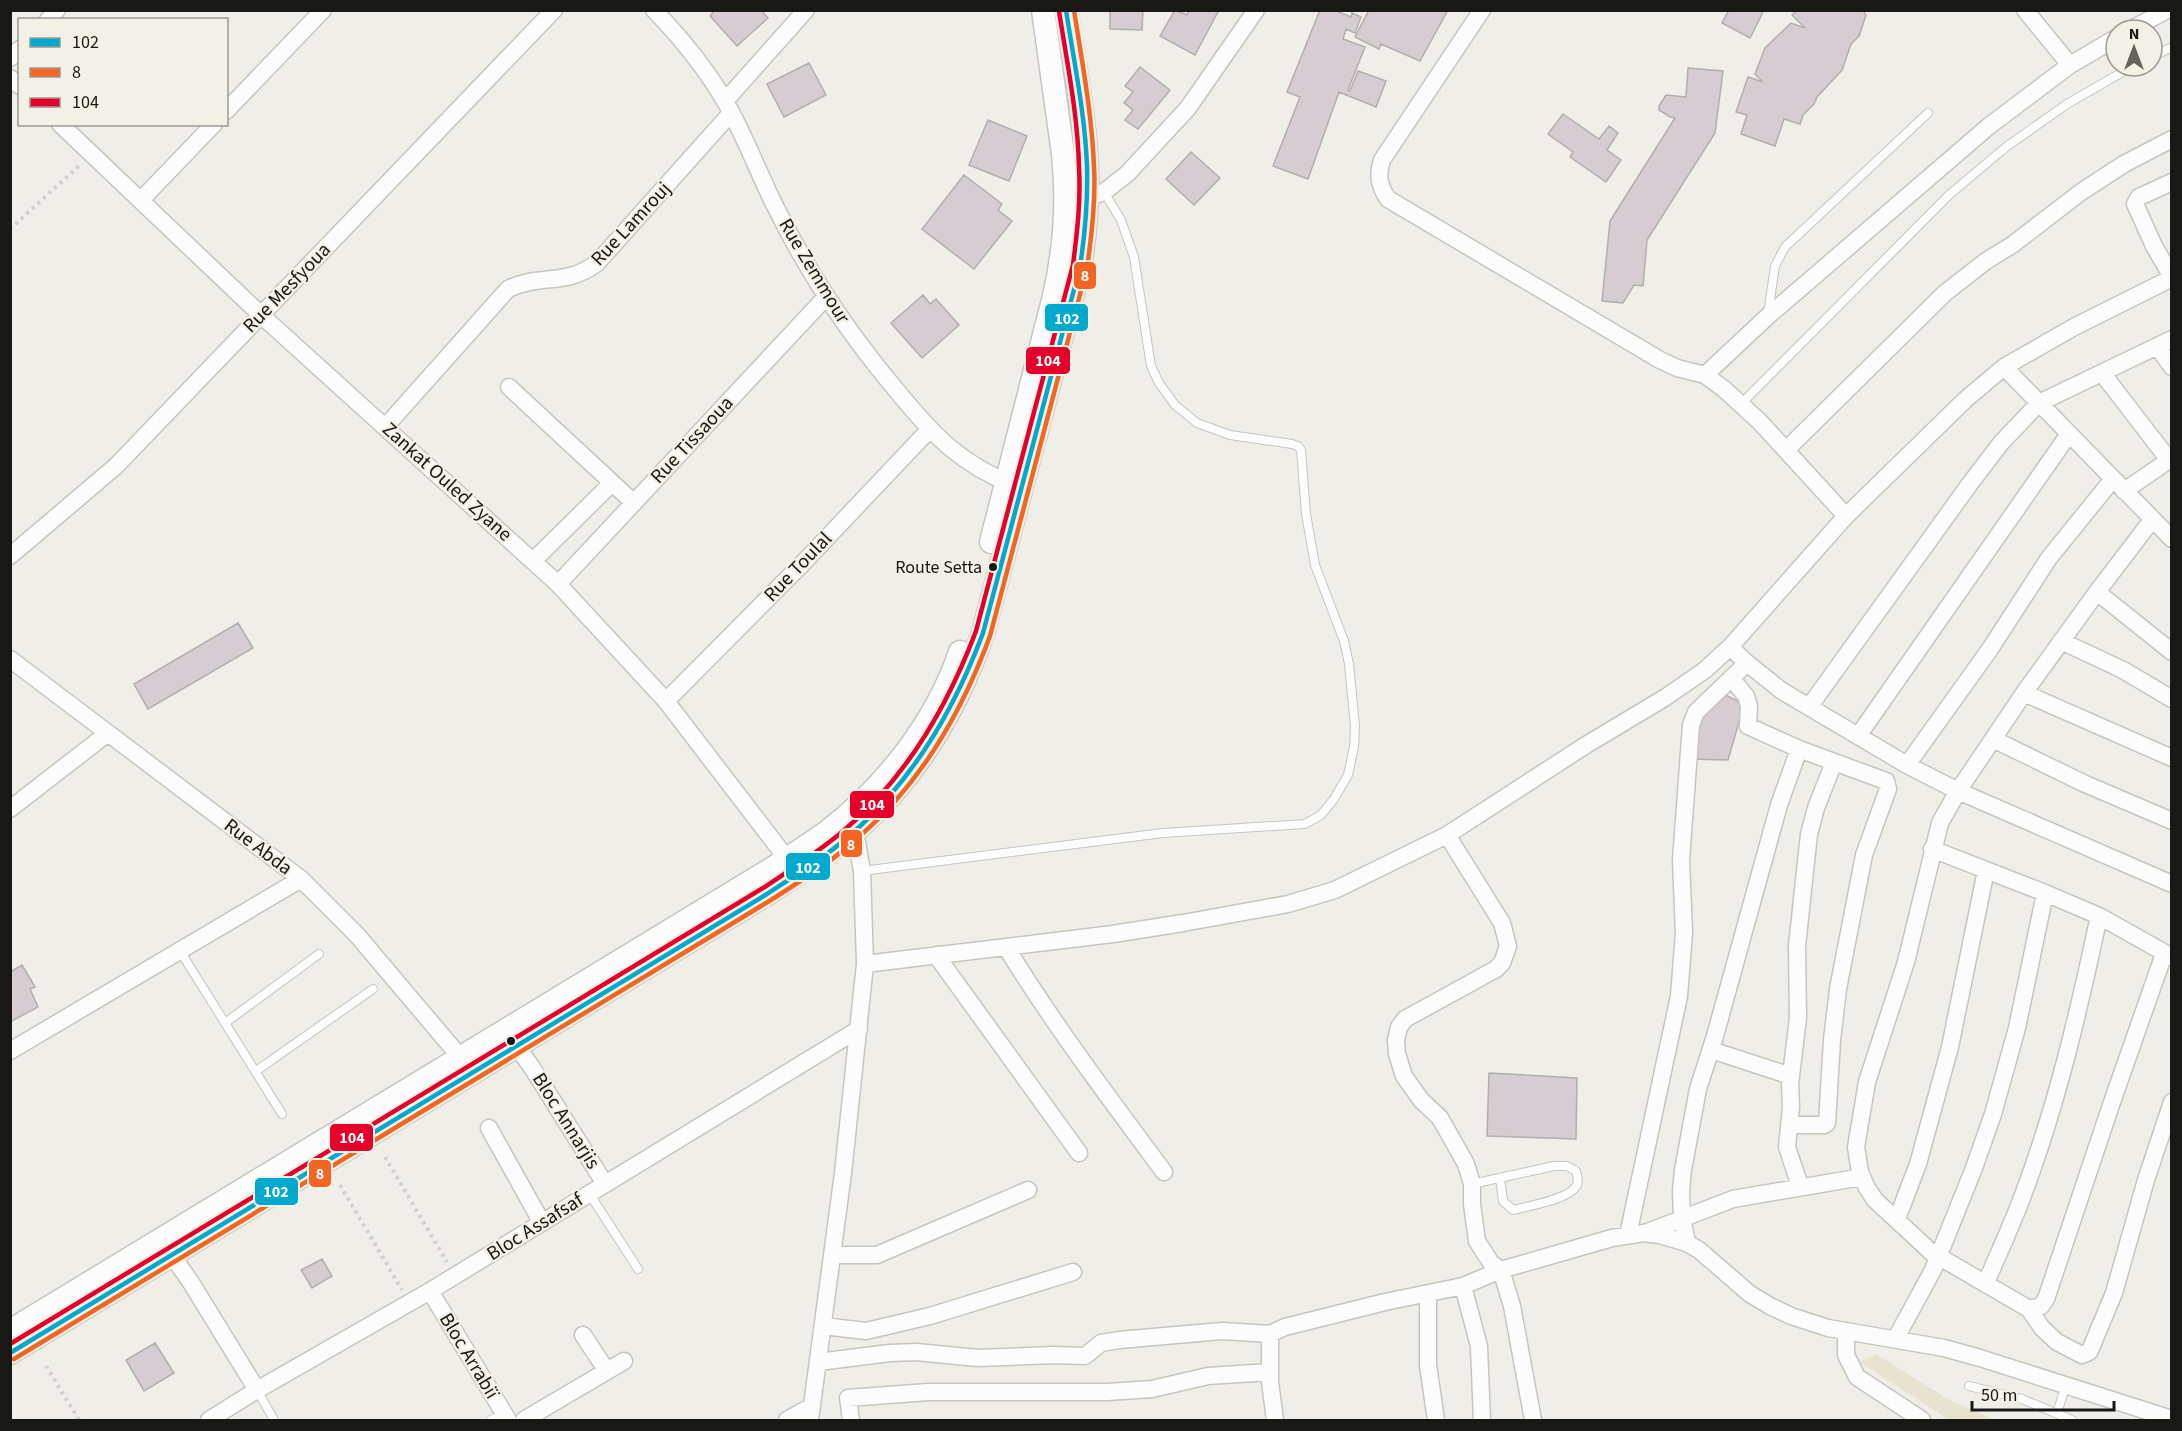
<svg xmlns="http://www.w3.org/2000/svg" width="2182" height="1431" font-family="'Source Sans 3',sans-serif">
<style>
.green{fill:#e8e3ce}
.building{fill:#d5cdd1;stroke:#b1afad;stroke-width:1.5}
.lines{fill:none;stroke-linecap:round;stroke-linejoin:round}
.lane-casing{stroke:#c7c5c0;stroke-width:10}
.street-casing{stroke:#c7c5c0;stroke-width:19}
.secondary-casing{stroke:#c7c5c0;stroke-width:25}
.path{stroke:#d0cfcd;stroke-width:4;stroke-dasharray:3 4.5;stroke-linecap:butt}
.lane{stroke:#fdfcfc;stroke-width:8}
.street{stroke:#fdfcfc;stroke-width:16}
.secondary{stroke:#fdfcfc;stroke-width:22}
.bus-1-casing{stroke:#f3f0e5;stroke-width:9}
.bus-2-casing{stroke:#f3f0e5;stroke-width:9}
.bus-3-casing{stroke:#f3f0e5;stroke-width:9}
.bus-1{stroke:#00a9ce;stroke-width:4.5}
.bus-2{stroke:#f26522;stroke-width:4.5}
.bus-3{stroke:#e4002b;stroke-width:4.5}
.bus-dot{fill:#181814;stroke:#f3f0e5;stroke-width:2}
.labels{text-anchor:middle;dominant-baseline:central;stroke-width:4.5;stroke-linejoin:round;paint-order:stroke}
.bus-label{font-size:18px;fill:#181814;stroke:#f3f0e5;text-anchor:end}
.street-label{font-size:20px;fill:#181814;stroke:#f3f0e5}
.line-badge{stroke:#f3f0e5;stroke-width:2}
.badge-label{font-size:16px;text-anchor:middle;font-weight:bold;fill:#fff}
</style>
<rect width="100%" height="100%" fill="#f0eee8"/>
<path class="green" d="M1876,1354L1951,1401L1996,1420H1949L1860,1362Z"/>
<path class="building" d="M715,10H761L768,18L737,46L710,16Z
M1110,10H1143L1142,30L1110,29Z
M1175,10L1187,15L1189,10H1219L1195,55L1160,36Z
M1320,10H1334L1351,17L1352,13L1361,17L1355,33L1346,29L1343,39L1365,47L1348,90L1350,91L1358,71L1386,81L1376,107L1339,92L1308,179L1273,166L1300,97L1287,92Z
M1369,10H1448L1420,61L1381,44L1379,49L1355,37Z
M1729,10H1764L1750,38L1722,23Z
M1797,10H1863L1866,15L1859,36L1851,44L1842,70L1817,97L1814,104L1803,115L1800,124L1784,119L1775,146L1741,134L1747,115L1736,112L1748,77L1763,82L1755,74L1765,48L1791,23L1805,28L1792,15Z
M809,63L826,95L784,117L767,84Z
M1140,67L1170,90L1138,129L1125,120L1133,110L1124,103L1133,92L1125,86Z
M1688,68L1723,71L1715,133L1647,240L1643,286L1634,285L1623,303L1602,301L1610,221L1675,118L1670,117L1659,110V106L1666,95L1686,97Z
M1563,114L1599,139L1609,126L1618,133L1607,150L1621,160L1606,182L1570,157L1573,152L1548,134Z
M988,120L1027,136L1009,181L969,165Z
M1191,152L1220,178L1194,205L1166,179Z
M964,175L1002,204L998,210L1012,221L974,269L922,229Z
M923,295L930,304L936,299L959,325L922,358L891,323Z
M238,623L253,648L148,709L134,684Z
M1721,693L1738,701L1743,708L1728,760L1688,759L1693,719Z
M22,965L35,987L30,989L38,1007L10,1022V972Z
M1489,1073L1577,1078L1576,1139L1487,1136Z
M322,1259L332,1276L312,1288L301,1270Z
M155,1343L174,1373L144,1391L126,1360Z"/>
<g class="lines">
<defs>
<path id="lane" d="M2152,57L2172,47
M1768,314L1775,266L1785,247L1928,113
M1741,404L1949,195L2006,147L2067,104L2133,66
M862,871L1163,833L1305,824L1321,815L1334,799L1348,775L1354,747L1355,726L1349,664L1344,641L1315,565L1306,514L1301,450L1298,446L1292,444L1230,435L1197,423L1175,405L1159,383L1151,366L1134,257L1121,220L1104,192
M180,951L282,1114
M225,1023L319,954
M256,1071L373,989
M1472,1184L1554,1166H1567L1576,1171C1577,1176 1579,1180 1577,1185C1571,1199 1528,1206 1513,1210L1503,1201L1500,1178
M589,1193L638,1269
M1969,1386L2022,1399L2072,1420
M257,1390L274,1420
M2057,1413L2066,1385
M491,1420L504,1414"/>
<path id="street" d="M654,10C681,38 707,70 726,103C745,136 758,172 775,206C808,273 849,334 897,391C933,435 961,465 1016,486
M1482,10L1382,160C1377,175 1379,186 1388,199L1660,360L1677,368L1705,375L1724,389L1760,422L1846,516
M2025,10L2070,65
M48,20L57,10
M2130,30L2167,10
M10,58L20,49
M10,78L20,86
M725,101L806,10
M226,111L323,10
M60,124L261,315L558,584L666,701L794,868
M2172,182L2139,197L2135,204L2154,246L2172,277
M1077,199L1087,198L1104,192L1127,174L1188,108L1256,10
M141,200L214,124
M2157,346L2172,367
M2004,367L2172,539
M2102,373L2169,460
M1705,375L1767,317L1989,126L2070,65L2116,38
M509,387L634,503
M386,426L508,289C541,273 565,287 597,263L731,113
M1786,450L1945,293L1986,261L2012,245L2081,192L2124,164L2172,139
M2124,491L2172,458
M2152,520L2097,592L2024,693L1958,791L1940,823L1906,962L1867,1082L1856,1147L1860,1172L1867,1188L1875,1200L1916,1238L1931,1252L2029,1309L2042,1328L2057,1342L2082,1355L2089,1352L2091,1348L2114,1293L2146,1180L2172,1102
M10,556L116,466L554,10
M533,561L612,483
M558,584L826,297
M2097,592L2172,652
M2061,641L2123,670L2172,699
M1730,647L1747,663L1782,691L1907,765L1958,791L2172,884
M10,659L301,879L357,935L466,1064
M2024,693L2172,758
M666,701L803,563L929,430
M1809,707L1969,485L2001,443L2039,403L2172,339
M1858,736L2069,434
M1993,739L2083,783L2172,821
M1799,749L1834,762L1816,808L1809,834L1797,946L1798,1018L1790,1084L1791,1107L1787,1147L1800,1186
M1907,765L1990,649L2049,558L2113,479
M10,809L108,733
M1447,835L1502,923L1508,946L1502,963L1496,969L1405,1019L1399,1027L1396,1040L1397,1054L1404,1076L1421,1100L1440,1118L1466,1164L1472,1184V1204L1477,1241L1491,1263L1501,1270L1512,1306L1533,1420
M1932,849L2045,893L2099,916L2172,957
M1006,947C1054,1025 1109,1098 1164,1172
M936,955L1079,1153
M865,964L1113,934L1183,923L1288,904L1335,890L1447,835L1586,745L1666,697L1705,670L1730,647L1846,516L1965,400L2004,367L2074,327L2172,278
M511,1039L531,1066L605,1184
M1711,1050L1791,1076
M10,1051L301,879
M1789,1125H1824L1827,1123L1832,1040L1838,989L1864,855L1888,789L1886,781L1834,762
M489,1128L542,1223
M1897,1219L1918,1164L1950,1047L1986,870
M1645,1233L1733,1199L1862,1177
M1628,1235L1679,996L1684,933L1681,860L1691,725L1696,712L1747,663
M1687,1243L1682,1217L1681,1191L1683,1170L1698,1089L1715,1036L1779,805L1799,749L1748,726L1749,706L1746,696L1731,678
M166,1247L190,1281L257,1390
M832,1255H877L1028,1190
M1986,1283C1998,1254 2012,1225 2023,1195C2057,1105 2079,1010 2099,916
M1463,1286L1479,1346L1482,1420
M430,1291L508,1420
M1428,1294V1365L1436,1420
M2029,1309L2041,1306L2046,1299L2111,1105L2164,954
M823,1326L866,1331L930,1316L1073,1272
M1846,1331V1355L1857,1377L1922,1420
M1270,1334V1382L1275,1420
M583,1335L607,1371
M1896,1338L1933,1270L1974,1168L1993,1114L2017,1028L2045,893
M818,1362L890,1353L916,1352L978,1358L1053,1355L1085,1356L1101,1343L1119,1340L1222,1331L1270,1334L1285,1327L1385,1302L1463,1286L1501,1270L1612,1238L1644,1233L1660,1235L1687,1243L1699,1250L1750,1294L1770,1306L1791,1316L1828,1328L1944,1348L1980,1358L2172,1419
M209,1420L257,1390L430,1291L859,1029
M524,1420L624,1361
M787,1420L812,1406
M810,1420L843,1173L865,964L862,871L855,831
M851,1420L848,1398L928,1392H1107L1152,1389L1208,1376L1270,1372"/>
<path id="secondary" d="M991,542L1054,296C1065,248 1068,202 1063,154L1043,10
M10,1331L773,868C791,856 809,845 827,832C885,787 936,723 960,652
M10,1353L767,894C797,874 829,854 856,830C917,776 957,709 983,633L1080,267C1086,229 1089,190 1086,152C1083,105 1073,57 1066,10"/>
</defs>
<use href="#lane" class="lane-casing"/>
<use href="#street" class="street-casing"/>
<use href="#secondary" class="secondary-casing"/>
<path class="path" d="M10,229L80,165
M385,1157L447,1262
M340,1185L402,1290
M46,1366L79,1420"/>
<use href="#lane" class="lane"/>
<use href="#street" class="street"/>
<use href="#secondary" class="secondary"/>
<defs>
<path id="bus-1" d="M10,1353L767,894C797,874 829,855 856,830C916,776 955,708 983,633L1080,267C1085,234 1088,200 1087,166C1085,114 1074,62 1066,10"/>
<path id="bus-2" d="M14,1359L771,900C802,880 833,861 860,836C922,782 962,712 990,636L1087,268C1092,234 1096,201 1094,167C1092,114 1082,62 1074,10"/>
<path id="bus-3" d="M10,1344L763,888C790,870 817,853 842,832C906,779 947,708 976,631L1073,265C1077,233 1081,201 1079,168C1078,115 1067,63 1059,11"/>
</defs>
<use href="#bus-1" class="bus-1-casing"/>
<use href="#bus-2" class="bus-2-casing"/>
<use href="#bus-3" class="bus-3-casing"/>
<use href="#bus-1" class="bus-1"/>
<use href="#bus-2" class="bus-2"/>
<use href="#bus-3" class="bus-3"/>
</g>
<g class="bus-dot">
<circle cx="993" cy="567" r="5"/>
<circle cx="511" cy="1041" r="5"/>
</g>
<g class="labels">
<g class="bus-label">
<text x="982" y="567">Route Setta</text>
</g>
<g class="street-label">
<text transform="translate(631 224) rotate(-47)">Rue Lamrouj</text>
<text transform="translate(814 271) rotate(59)">Rue Zemmour</text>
<text transform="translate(287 288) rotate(-46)">Rue Mesfyoua</text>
<text transform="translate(692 440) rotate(-47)">Rue Tissaoua</text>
<text transform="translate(447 482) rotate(42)">Zankat Ouled Zyane</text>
<text transform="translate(798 567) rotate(-46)">Rue Toulal</text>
<text transform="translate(258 847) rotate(37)">Rue Abda</text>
<text transform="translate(566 1121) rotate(58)">Bloc Annarjis</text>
<text transform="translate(535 1227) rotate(-32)">Bloc Assafsaf</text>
<text transform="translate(469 1356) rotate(59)">Bloc Arrabiï</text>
</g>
</g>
<g class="line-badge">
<rect x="1073" y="261" width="24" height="29" rx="6" fill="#f26522"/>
<rect x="1044" y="303" width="45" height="29" rx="6" fill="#00a9ce"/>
<rect x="1025" y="346" width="46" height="29" rx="6" fill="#e4002b"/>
<rect x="849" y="790" width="46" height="29" rx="6" fill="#e4002b"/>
<rect x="840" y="829" width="23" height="29" rx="6" fill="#f26522"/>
<rect x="785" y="852" width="46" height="29" rx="6" fill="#00a9ce"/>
<rect x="329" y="1123" width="45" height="29" rx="6" fill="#e4002b"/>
<rect x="308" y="1159" width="24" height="29" rx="6" fill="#f26522"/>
<rect x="254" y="1177" width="45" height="29" rx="6" fill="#00a9ce"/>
</g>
<g class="badge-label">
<text x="1085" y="281">8</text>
<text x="1067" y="324">102</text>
<text x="1048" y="366">104</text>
<text x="872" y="810">104</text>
<text x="851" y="850">8</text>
<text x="808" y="873">102</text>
<text x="352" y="1143">104</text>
<text x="320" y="1179">8</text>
<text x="276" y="1197">102</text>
</g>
<rect width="2182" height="1431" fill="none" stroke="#181814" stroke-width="24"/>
<rect x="18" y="18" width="210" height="108" fill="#f3f0e5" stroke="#9b9a91" stroke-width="1.5"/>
<rect x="30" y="38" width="30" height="9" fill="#00a9ce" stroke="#9b9a91" stroke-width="1.5"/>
<text x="72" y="48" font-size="18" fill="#181814">102</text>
<rect x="30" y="68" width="30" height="9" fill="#f26522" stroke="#9b9a91" stroke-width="1.5"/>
<text x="72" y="78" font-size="18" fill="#181814">8</text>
<rect x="30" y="98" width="30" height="9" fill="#e4002b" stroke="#9b9a91" stroke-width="1.5"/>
<text x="72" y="108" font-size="18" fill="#181814">104</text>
<g transform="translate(2134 48)"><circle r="28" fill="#f3f0e5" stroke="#9b9a91" stroke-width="1.5"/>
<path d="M0-4.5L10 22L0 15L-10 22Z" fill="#64635e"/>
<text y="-9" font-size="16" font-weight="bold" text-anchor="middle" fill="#181814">N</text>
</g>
<path d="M1972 1401v9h142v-9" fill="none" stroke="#181814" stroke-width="3"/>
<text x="1981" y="1401" font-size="18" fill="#181814" stroke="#f3f0e5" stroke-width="4.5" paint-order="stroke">50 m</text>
</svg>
